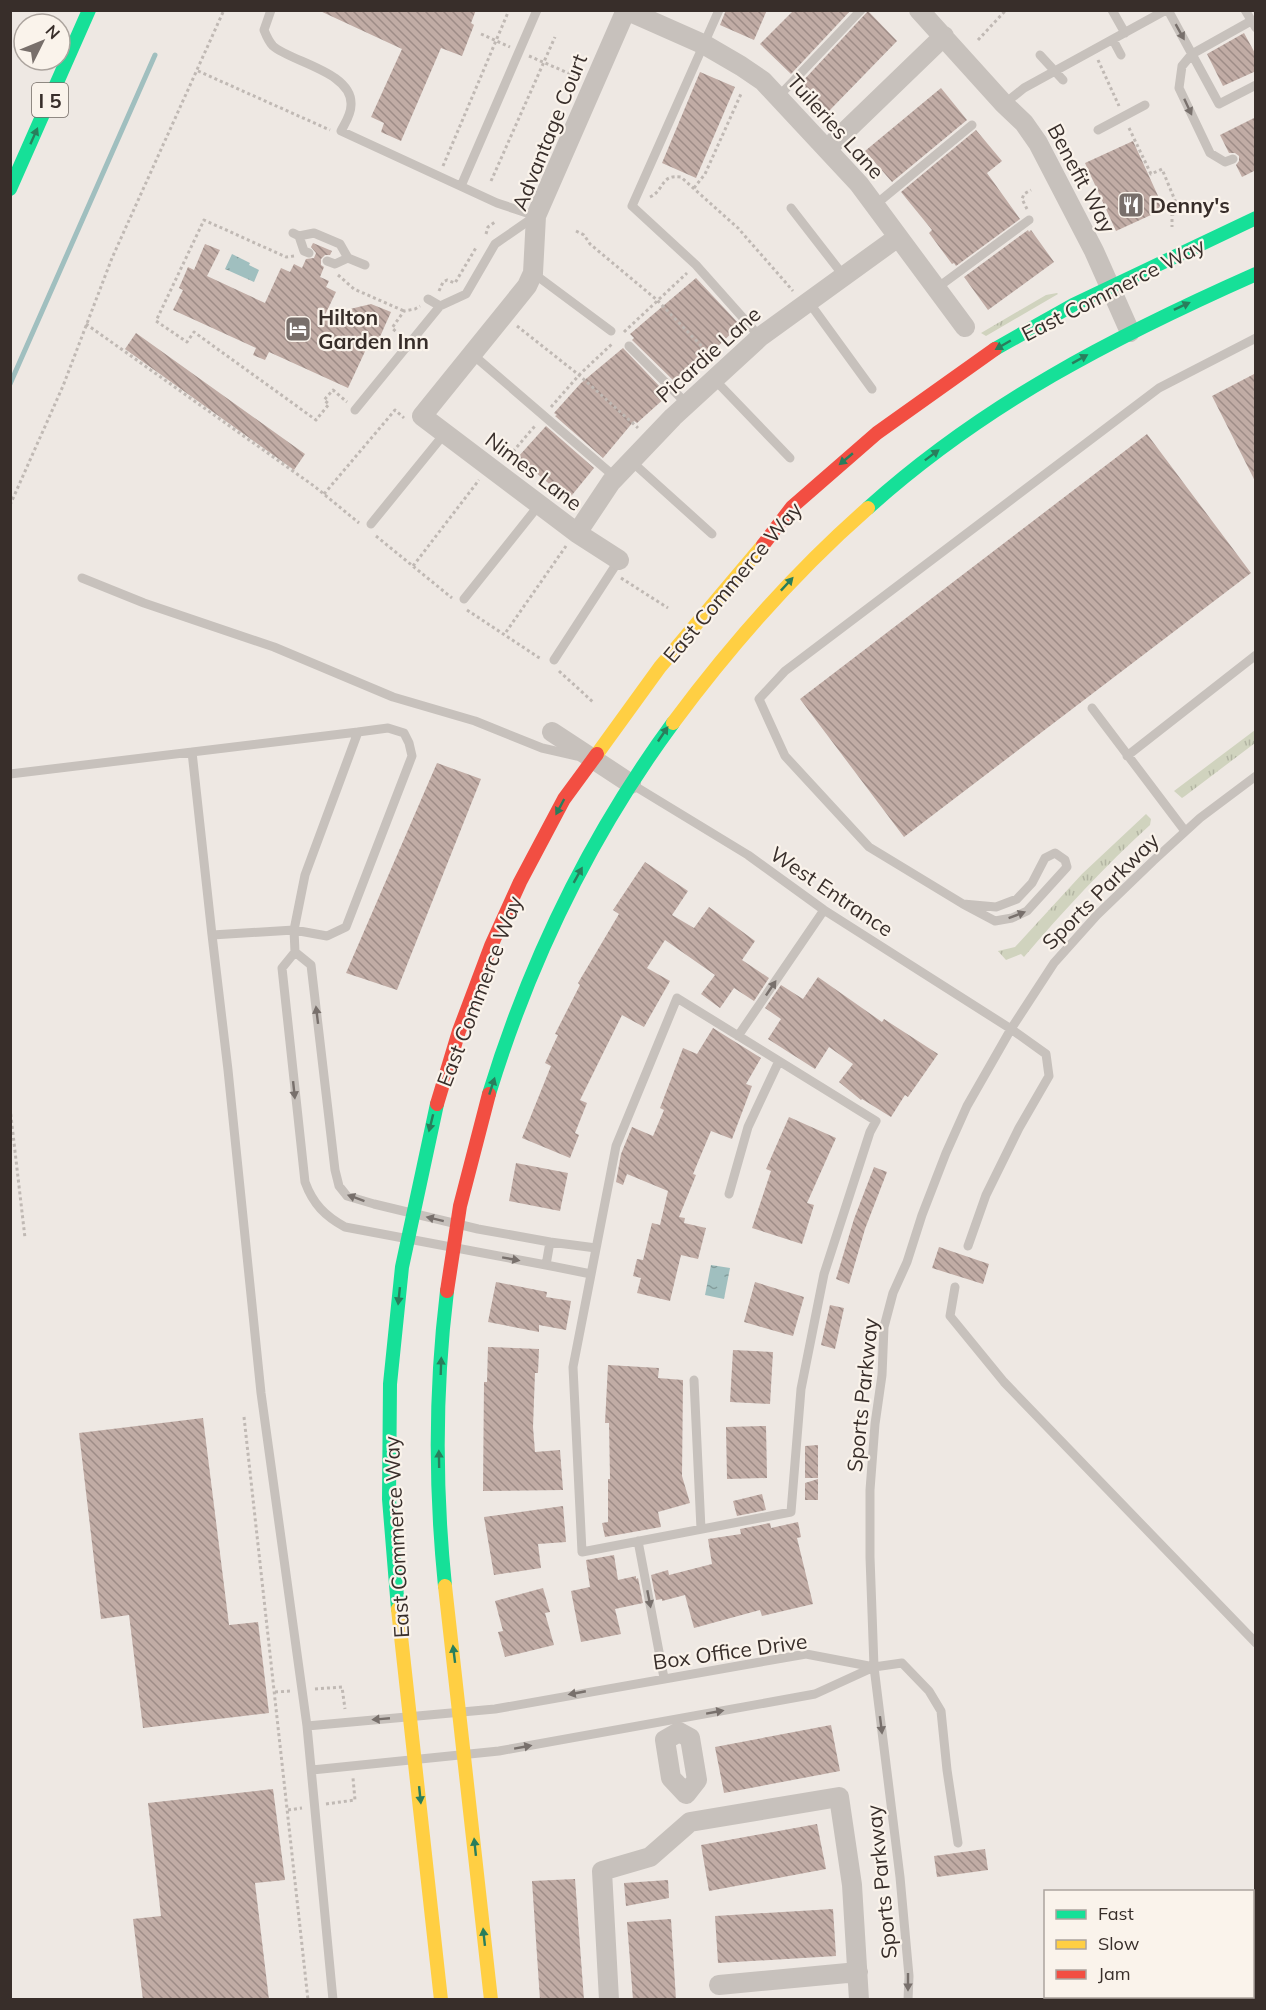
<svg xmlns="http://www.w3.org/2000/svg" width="1266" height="2010" font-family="Mulish,sans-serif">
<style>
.grass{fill:url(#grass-tufts)}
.water{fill:url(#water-ripples)}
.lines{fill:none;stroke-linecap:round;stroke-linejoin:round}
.stream{stroke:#a0bfbf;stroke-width:5}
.building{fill:url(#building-back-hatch)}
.path{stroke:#c0b9b4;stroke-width:3;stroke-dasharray:3 3;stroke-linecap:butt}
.lane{stroke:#c7c1bc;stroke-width:9}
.street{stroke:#c7c1bc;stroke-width:20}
.fast{stroke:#16e098;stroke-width:14}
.slow{stroke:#ffcf43;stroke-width:14}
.jam{stroke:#f24e42;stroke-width:14}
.oneway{fill:#78706c}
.oneway2{fill:#297e5c}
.labels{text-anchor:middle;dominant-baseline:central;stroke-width:4.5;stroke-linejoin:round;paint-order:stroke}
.shield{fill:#faf3eb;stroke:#726964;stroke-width:1.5}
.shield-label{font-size:20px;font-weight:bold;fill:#382e2a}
.street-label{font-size:21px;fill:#382e2a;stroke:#faf3eb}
.poi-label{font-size:21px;font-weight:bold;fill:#382e2a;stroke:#faf3eb;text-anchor:start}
</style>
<defs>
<pattern id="grass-tufts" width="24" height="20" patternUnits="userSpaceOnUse" patternTransform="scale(1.5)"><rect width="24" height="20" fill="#d0d3be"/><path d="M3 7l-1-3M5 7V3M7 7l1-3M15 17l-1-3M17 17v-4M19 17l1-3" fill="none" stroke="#b3b5a3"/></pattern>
<pattern id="water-ripples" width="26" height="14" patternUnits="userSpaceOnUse" patternTransform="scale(1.5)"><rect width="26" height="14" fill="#a0bfbf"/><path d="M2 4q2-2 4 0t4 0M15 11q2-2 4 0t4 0" fill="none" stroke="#839c9b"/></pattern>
<pattern id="building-back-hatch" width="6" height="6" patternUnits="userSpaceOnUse" patternTransform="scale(1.5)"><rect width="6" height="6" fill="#c1aca5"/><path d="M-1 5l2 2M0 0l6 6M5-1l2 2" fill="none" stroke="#9e8c87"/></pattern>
</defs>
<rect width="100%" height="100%" fill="#eee8e3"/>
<path class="grass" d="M1057,293L1058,294L986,336L981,333L1046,295Z
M1255,730V743L1185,796L1182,798L1174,791Z
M1146,814L1151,819L1150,825C1105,866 1064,910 1024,957L1021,954L1006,960L998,951L1015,947L1082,874Z"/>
<path class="water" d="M232,254L250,263L249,265L259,270L254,282L225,269Z
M711,1265L730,1268L724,1299L705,1295Z"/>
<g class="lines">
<path class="stream" d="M10,384L155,55"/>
</g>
<path class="building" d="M318,10H476L471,23L474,25L462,56L441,48L401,141L381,132L384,123L371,117L402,49Z
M726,10H767L754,40L720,25Z
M794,10H851L791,74L760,44Z
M868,11L897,41L829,111L801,83Z
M1244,33L1256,55V71L1223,86L1207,54Z
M700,72L735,87L696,178L662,163Z
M941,88L967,120L892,182L865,151Z
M1256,117V170L1242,177L1236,165L1239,161V156L1235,153H1229L1220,135Z
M976,130L1002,161L987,173L1020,219L956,266L954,263L952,264L929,233L932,230L901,192Z
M1133,141L1164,209L1116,231L1085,163Z
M1028,230L1029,232L1031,230L1054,262L988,310L964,277Z
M313,243L332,251L330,255H325L321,259V265L324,267L320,277L329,281L326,287L336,292L325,315L371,304L391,312L375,348L368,345L348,388L269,352L265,360L253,355L256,348L173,310L183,290L179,288L188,267L194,270L205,244L220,250L207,276L265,303L281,268L290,272L294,264L302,268L306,259L314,258L316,253L311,247Z
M696,278L740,325L712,352L710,350L675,382L632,340L634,338L630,334Z
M136,333L305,454L294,470L125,349Z
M623,348L665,392L663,394L666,397L637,423L634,421L603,458L555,416L557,415L554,413L581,383Z
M1256,373V483L1212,396Z
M546,426L594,468L568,500L518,457Z
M1147,434L1251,573L904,837L800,699Z
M437,763L481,779L397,990L346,973Z
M645,862L688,891L672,915L694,928L709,907L755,941L742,960L769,978L754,1001L734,988L720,1008L701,994L715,975L665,940L647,968L670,981L644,1027L622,1015L580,1100L587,1103L575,1133L579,1135L570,1158L522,1138L551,1066L545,1063L558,1035L555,1034L580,985L578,983L619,914L613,910Z
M818,977L882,1022L884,1019L938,1054L908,1097L905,1095L891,1117L862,1099L861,1100L839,1082L853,1064L829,1047L815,1069L768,1039L781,1019L765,1008L781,985L803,999Z
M713,1028L761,1058L746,1084L752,1086L732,1139L711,1131L693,1174L696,1175L679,1217L685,1218L684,1223L706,1228L698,1259L681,1255L670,1301L637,1293L641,1278L633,1276L637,1259L643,1260L652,1223L660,1225L668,1191L627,1174L623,1185L616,1182L621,1154L632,1127L653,1136L664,1110L660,1108L683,1048L697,1054Z
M789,1117L836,1138L807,1203L814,1205L802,1244L752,1228L771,1171L766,1169Z
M516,1163L568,1173L560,1211L509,1201Z
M874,1167L887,1172L865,1229L849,1284L836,1279L854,1219Z
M939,1247L989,1264L983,1284L932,1268Z
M496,1282L547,1292L546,1297L571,1301L566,1330L539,1325V1332L488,1322Z
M755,1282L804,1297L793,1336L744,1322Z
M830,1305L844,1308L835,1349L821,1345Z
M488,1347L539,1349L538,1373H535L533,1427L535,1452L560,1450L563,1490L483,1491L484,1382H487Z
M733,1350L773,1352L770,1404L730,1402Z
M608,1365L659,1368L658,1378L683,1380L682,1476L690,1503L658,1512L661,1527L605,1537L602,1523L608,1522V1479H610L609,1423H605Z
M203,1418L229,1625L258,1622L269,1713L143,1728L129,1615L101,1619L79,1433Z
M766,1426L767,1478L727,1479L726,1427Z
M818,1445V1478H805V1446Z
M818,1479V1500H805V1483Z
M762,1494L766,1510L737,1516L733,1501Z
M563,1506L566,1542L538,1544L541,1568L494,1575L484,1517Z
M798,1522L801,1537L797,1538L813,1604L762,1616L760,1610L694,1628L685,1595L662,1601V1599L656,1600L651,1575L668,1570L669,1575L712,1564L708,1539L741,1534L740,1529L770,1523L771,1528Z
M614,1555L618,1580L636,1576V1579L638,1578L643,1603L615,1609L621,1634L581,1642L571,1591L590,1587L586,1560Z
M543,1588L550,1612L545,1613L554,1645L505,1657L498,1632L503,1631L495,1601Z
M831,1725L840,1771L724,1793L715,1747Z
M273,1789L285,1880L255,1883L269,2000H143L133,1919L161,1916L148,1803Z
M817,1824L826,1869L709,1891L701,1845Z
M985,1849L988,1870L937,1877L934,1856Z
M575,1879L584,2000H540L532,1881Z
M668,1880L669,1898L626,1906L624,1883Z
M833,1909L836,1956L718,1963L715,1916Z
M671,1919L676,2000H633L627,1922Z"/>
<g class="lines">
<path class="path" d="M481,34L510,47
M978,40L1006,10
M529,56L575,76
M1098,60L1119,106
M198,71L330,130
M1129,128L1151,174L1162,169L1179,210L1172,215V227
M443,166L509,10
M491,181L555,37
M694,188L705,174L741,94
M650,197C665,190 660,174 681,177L738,228L793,291
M1027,209L1022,199L1024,194L1031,190
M576,231L584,235L590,244L657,300L713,358
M486,234L488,227L495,222
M294,256L286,257L204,220L156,321L187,342L194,332L316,420L329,404L324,400L333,390L347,402
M338,275L354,289L404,311
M439,291L443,282L447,280L455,283L477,246
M86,324L314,486L359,523
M517,326L579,375L638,428
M624,332L687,273
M400,335L392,328L404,311L415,309L420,306
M551,407L579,375L613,343
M509,456L535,426
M324,494L395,410L404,418
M10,505L63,386L112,258L224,10
M376,536L452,598
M413,566L479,480
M621,578L668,608
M467,610L541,659
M506,632L566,546
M559,671L593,702
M10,1108L25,1238
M244,1417L308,2000
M315,1689L342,1687L345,1709
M275,1692L291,1691
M326,1804L355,1800L353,1778
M288,1810L302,1808"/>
<path class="lane" d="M271,10L264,30C266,35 269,42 273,46C291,62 353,72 351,105C351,115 345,123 341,131L497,203L536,216
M719,10L632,206L696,265L760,337
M1112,10L1125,33
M1168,10L1219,104L1256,85
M1245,10L1256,28
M1113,40L1121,55
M1040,55L1063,80
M778,97L861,10
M1004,104L1024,88L1166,10
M1098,130L1145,105
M1233,159L1225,162L1210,153L1179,88L1182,66L1192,54L1251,21
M461,186L537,10
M875,205L972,125
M791,208L843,275
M293,233L299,236L314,233L340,244L348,258L365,265
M299,236L304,251L309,253
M327,261L335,264L348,258
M533,273L611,331
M937,288L1029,220
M428,299L440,306
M808,301L872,389
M629,346L687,404
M472,354L615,477
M714,379L790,458
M355,410L440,306L466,294L495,244L534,217
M631,461L712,534
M371,524L445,433
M82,578L144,603L274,647L393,697L475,721L542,748L577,756
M464,599L539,505
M554,660L619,560
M1092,708L1185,831
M1127,756L1256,655
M10,774L358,732L305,875L294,930L212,935L192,752
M633,785L748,855L824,910L1011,1029L1046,1054L1049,1076L1019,1128L986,1195L968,1246
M963,904L996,907L1017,899L1032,883L1045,858L1055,853L1065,860L1067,867L1027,911L1012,918L995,921L963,904L869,847L785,756L759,699L785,671L1159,388L1256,338
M212,935L228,1070L261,1393L307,1726L333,2000
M295,952L311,965L335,1170L339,1186L347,1196L374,1204L478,1229L550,1242L546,1265L345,1227C325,1216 313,1204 305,1182L282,968L295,952L294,930L327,936L346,927L412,756L409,743L404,733L388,728L358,732
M677,998L876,1121L870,1132L824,1274L801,1389L791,1512L582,1552L573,1367L616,1146Z
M738,1036L824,910
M729,1194L748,1127L779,1061
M550,1242L596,1248
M546,1265L591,1274
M955,1287L950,1316L1004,1382L1256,1643
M694,1380L701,1529
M638,1541L664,1678
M307,1726L495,1709L806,1654L874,1667
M312,1770L499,1751L815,1694L874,1667L902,1663L929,1691L941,1711L947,1770L958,1843
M908,2000L909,1976L900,1877L874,1667L870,1557V1490L875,1424L882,1375L884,1327L893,1293L907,1262L922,1215L946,1153L967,1106L1011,1029L1054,963L1097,915L1153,861L1200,818L1256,776"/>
<path class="street" d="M919,10L1004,104L1024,123L1038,143L1094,251L1130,332
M827,149L944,36
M577,533L611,482L673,417L760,337L898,237
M619,560L577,533L422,416L527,286L533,273L536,216L626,10L705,45L741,66L763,81L859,184L965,327
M552,732L631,784
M679,1732L690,1738L697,1780L686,1794L671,1778L665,1740Z
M719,1985L858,1972
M609,2000L602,1871L650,1857L690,1822L839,1797L852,1885L859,2000"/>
<path class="fast" d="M10,189L89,10
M995,349L1073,305L1256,218
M868,508C985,403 1114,337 1256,274
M489,1094C530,960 590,836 673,723
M445,1586C435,1488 435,1389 447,1291
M398,1609L389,1499L390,1384L402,1267L437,1104"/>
<path class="slow" d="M673,723C731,645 795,572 868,508
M597,754L660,667L763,545
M445,1586L491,2000
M398,1609L441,2000"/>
<path class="jam" d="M763,545L792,507L877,433L995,349
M437,1104L459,1031L491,946L520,882L564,799L597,754
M447,1291L460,1206L489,1094"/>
</g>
<defs><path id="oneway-solid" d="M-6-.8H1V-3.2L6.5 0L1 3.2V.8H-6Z" transform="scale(1.5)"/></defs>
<g class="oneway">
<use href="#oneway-solid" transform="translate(1180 32) rotate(61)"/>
<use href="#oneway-solid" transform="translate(1188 107) rotate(65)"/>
<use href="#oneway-solid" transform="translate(1017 915) rotate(-21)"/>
<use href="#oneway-solid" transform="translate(771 988) rotate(-56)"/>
<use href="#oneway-solid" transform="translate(317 1015) rotate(-97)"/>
<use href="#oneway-solid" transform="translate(294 1090) rotate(84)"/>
<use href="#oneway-solid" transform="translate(356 1198) rotate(-160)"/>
<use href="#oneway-solid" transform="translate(435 1219) rotate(-166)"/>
<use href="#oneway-solid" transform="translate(511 1259) rotate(10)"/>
<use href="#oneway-solid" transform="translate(649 1599) rotate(79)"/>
<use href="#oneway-solid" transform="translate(577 1693) rotate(169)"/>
<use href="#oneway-solid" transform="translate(715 1712) rotate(-10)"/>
<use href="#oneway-solid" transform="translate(381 1719) rotate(175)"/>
<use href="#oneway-solid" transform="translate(881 1725) rotate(83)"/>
<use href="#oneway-solid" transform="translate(523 1747) rotate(-10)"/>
<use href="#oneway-solid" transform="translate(908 1982) rotate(90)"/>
</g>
<g class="oneway2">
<use href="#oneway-solid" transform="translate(34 136) rotate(-66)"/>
<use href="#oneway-solid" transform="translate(1182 306) rotate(-25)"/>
<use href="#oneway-solid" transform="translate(1003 345) rotate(150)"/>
<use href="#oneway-solid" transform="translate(1080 359) rotate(-29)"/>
<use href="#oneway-solid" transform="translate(932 455) rotate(-37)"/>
<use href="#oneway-solid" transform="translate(846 459) rotate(140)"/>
<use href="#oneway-solid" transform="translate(787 584) rotate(-47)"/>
<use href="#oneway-solid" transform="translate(663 734) rotate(-56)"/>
<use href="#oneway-solid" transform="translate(560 807) rotate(118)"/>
<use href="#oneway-solid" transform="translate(578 875) rotate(-61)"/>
<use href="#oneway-solid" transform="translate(492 1086) rotate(-72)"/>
<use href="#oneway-solid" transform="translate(431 1123) rotate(104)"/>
<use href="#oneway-solid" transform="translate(399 1296) rotate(96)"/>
<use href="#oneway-solid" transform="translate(441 1366) rotate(-88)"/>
<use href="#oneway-solid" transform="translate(439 1459) rotate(-91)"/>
<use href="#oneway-solid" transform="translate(454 1654) rotate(-97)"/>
<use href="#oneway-solid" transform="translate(420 1795) rotate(84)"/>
<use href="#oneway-solid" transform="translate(475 1847) rotate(-96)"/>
<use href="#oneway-solid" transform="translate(484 1937) rotate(-96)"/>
</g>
<defs>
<symbol id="restaurant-square" viewBox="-11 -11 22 22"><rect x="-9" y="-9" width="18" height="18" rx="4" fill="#786f6b" stroke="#faf3eb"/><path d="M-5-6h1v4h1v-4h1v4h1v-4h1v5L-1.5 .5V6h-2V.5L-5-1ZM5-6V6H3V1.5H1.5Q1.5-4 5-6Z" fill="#fff"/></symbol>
<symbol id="hotel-square" viewBox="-11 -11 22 22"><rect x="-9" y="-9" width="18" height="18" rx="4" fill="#786f6b" stroke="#faf3eb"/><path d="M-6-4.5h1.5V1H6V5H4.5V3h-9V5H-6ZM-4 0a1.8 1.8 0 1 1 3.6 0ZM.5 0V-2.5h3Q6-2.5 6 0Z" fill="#fff"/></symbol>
</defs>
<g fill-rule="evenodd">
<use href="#restaurant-square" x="1116" y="190" width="30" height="30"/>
<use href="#hotel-square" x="283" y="314" width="30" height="30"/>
</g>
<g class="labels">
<rect class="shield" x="32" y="83" width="36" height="34" rx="4.5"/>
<g class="shield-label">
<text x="50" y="100">I 5</text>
</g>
<g class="street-label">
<text transform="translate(836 126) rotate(48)">Tuileries Lane</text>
<text transform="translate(549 132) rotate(-68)">Advantage Court</text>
<text transform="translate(1082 178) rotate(62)">Benefit Way</text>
<text transform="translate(1113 289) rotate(-27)">East Commerce Way</text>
<text transform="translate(708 354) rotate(-42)">Picardie Lane</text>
<text transform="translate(534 471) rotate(37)">Nimes Lane</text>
<text transform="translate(732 582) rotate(-50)">East Commerce Way</text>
<text transform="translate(832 891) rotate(34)">West Entrance</text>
<text transform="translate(1100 891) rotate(-45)">Sports Parkway</text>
<text transform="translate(479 991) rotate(-69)">East Commerce Way</text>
<text transform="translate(862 1395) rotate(-84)">Sports Parkway</text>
<text transform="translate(396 1537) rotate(-93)">East Commerce Way</text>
<text transform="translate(730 1651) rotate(-8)">Box Office Drive</text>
<text transform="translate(881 1882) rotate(-96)">Sports Parkway</text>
</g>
<g class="poi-label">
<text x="1150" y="205">Denny's</text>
<text x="318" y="317">Hilton<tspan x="318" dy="24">Garden Inn</tspan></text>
</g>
</g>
<rect width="1266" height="2010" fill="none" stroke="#382e2a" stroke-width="24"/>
<rect x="1044" y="1890" width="210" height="108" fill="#faf3eb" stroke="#aca49e" stroke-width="1.5"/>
<rect x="1056" y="1910" width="30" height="9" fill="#16e098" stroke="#aca49e" stroke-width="1.5"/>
<text x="1098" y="1920" font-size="18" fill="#382e2a">Fast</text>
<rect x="1056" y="1940" width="30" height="9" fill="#ffcf43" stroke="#aca49e" stroke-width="1.5"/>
<text x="1098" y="1950" font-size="18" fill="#382e2a">Slow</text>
<rect x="1056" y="1970" width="30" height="9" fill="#f24e42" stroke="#aca49e" stroke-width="1.5"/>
<text x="1098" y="1980" font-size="18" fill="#382e2a">Jam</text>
<g transform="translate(42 42) rotate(47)"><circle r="28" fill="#faf3eb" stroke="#aca49e" stroke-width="1.5"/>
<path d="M0-4.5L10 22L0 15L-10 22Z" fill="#786f6b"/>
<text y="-9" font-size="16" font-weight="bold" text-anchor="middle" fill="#382e2a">N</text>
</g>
</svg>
